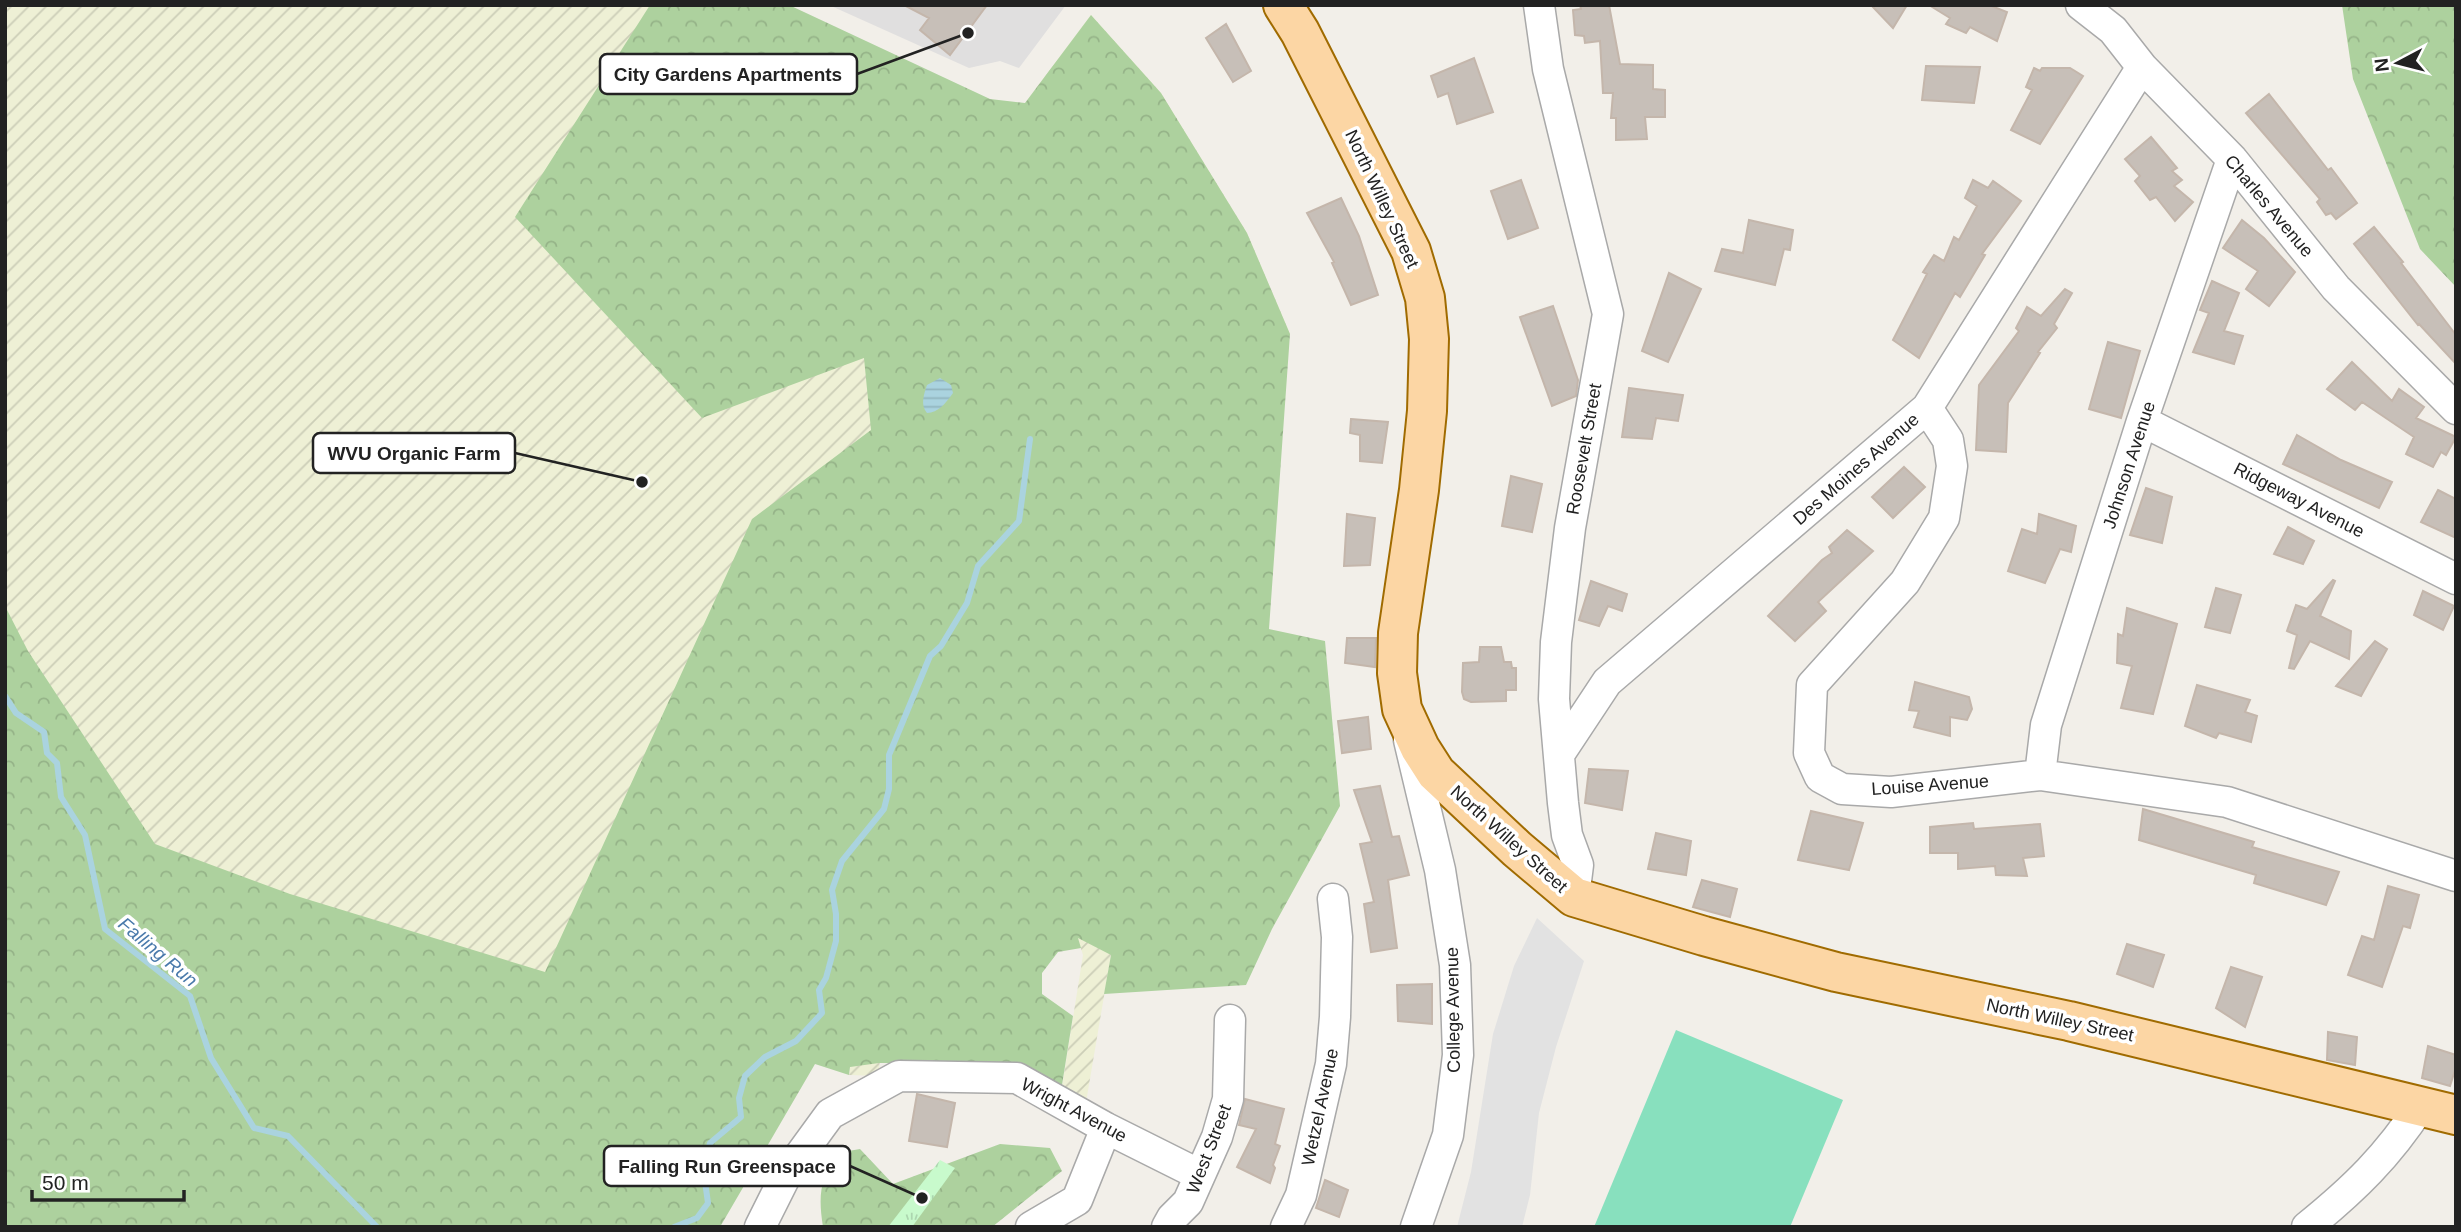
<svg xmlns="http://www.w3.org/2000/svg" width="2461" height="1232" font-family="Helvetica,sans-serif">
<style>
.residential{fill:#e0dfdf}
.farmland{fill:url(#farmland-furrows)}
.forest{fill:url(#forest-crowns)}
.park{fill:url(#park-tufts)}
.pitch{fill:#88e0be}
.parking{fill:#e2e2e2}
.water{fill:url(#water-rules)}
.lines{fill:none;stroke-linecap:round;stroke-linejoin:round}
.stream{stroke:#aad3df;stroke-width:6}
.building{fill:#c7bfb8;stroke:#c4b6ab;stroke-width:2}
.minor-casing{stroke:#a9a9a9;stroke-width:33}
.major-casing{stroke:#a06b00;stroke-width:42}
.minor{stroke:#fff;stroke-width:30}
.major{stroke:#fcd6a4;stroke-width:38}
.labels{text-anchor:middle;dominant-baseline:central;stroke-width:7;stroke-linejoin:round;paint-order:stroke}
.street-label{font-size:18px;fill:#222;stroke:#fff}
.water-label{font-size:19px;font-style:italic;fill:#4a7aab;stroke:#fff}
.leader{fill:none;stroke:#222;stroke-width:2.5}
.callout-dot{fill:#222;stroke:#fff;stroke-width:2.5}
.callout{fill:#fff;stroke:#222;stroke-width:2.5}
.callout-label{font-size:19px;text-anchor:middle;font-weight:bold;fill:#222}
</style>
<defs>
<pattern id="farmland-furrows" width="10" height="10" patternUnits="userSpaceOnUse" patternTransform="scale(1.75)"><rect width="10" height="10" fill="#eef0d5"/><path d="M-1 1l2-2M0 10L10 0M9 11l2-2" fill="none" stroke="#ccceb7"/></pattern>
<pattern id="forest-crowns" width="20" height="18" patternUnits="userSpaceOnUse" patternTransform="scale(1.75)"><rect width="20" height="18" fill="#add19e"/><path d="M2 6a3 3 0 1 1 6 0M12 15a3 3 0 1 1 6 0" fill="none" stroke="#95b388"/></pattern>
<pattern id="park-tufts" width="24" height="20" patternUnits="userSpaceOnUse" patternTransform="scale(1.75)"><rect width="24" height="20" fill="#c8facc"/><path d="M3 7l-1-3M5 7V3M7 7l1-3M15 17l-1-3M17 17v-4M19 17l1-3" fill="none" stroke="#acd6af"/></pattern>
<pattern id="water-rules" width="6" height="5" patternUnits="userSpaceOnUse" patternTransform="scale(1.75)"><rect width="6" height="5" fill="#aad3df"/><path d="M0 2.5h6" fill="none" stroke="#92b5bf"/></pattern>
</defs>
<rect width="100%" height="100%" fill="#f2efe9"/>
<path class="residential" d="M829,5H1066L1019,68L1000,61L969,68Z"/>
<path class="farmland" d="M5,5H741L996,142L1091,15L1161,93L1247,233L1290,334L1111,955L1082,1126L1058,1112L1083,955L1038,814L895,951L878,1076L849,1075L867,957L608,1227L5,783Z"/>
<path class="forest" d="M650,5H789L990,99L1025,103L1091,15L1161,93L1247,233L1290,334L1269,629L1325,641L1340,806L1272,929L1246,985L1104,994L1111,955L1078,938L1081,948L1058,952L1042,973V994L1073,1016L1062,1085L962,1063H879L850,1067L849,1075L815,1064L720,1227H5V606L28,651L155,844L290,894L545,972L752,519L871,430L864,358L702,418L515,217Z
M2342,5H2456V287L2420,249L2353,79Z
M1000,1144L1050,1148L1062,1171L992,1227H823C818,1195 820,1180 837,1153L860,1149L893,1184Z"/>
<path class="park" d="M940,1160L955,1168L912,1227H888Z"/>
<path class="pitch" d="M1676,1030L1843,1100L1790,1227H1594Z"/>
<path class="parking" d="M1537,918L1584,961L1556,1047L1539,1113L1530,1195L1522,1227H1457L1471,1172L1493,1034L1514,966Z"/>
<path class="water" d="M940,378L951,385L953,393C946,403 938,413 927,413C920,405 924,394 927,385Z"/>
<g class="lines">
<path class="stream" d="M5,696L16,713L44,732L47,753L57,763L61,797L85,835L105,929L190,996L211,1058L254,1128L288,1136L377,1227
M674,1227L697,1218L708,1203L703,1167L710,1143L741,1117L739,1098L745,1076L765,1057L796,1041L822,1013L819,990L826,978L836,941V914L832,890L842,861L884,809L889,789V755L930,656L941,646L967,603L978,566L1019,521L1030,439"/>
</g>
<path class="building" d="M904,5H987L950,55L920,30L929,18Z
M1580,5H1609L1620,64L1653,65V89L1665,90V117H1645L1647,139L1616,140V118H1611L1613,93H1603L1600,41L1585,43L1584,36L1575,35L1573,10L1581,9Z
M1871,5H1907L1893,28Z
M1929,5H1989L2007,12L1997,41L1970,27L1966,33L1946,24L1950,18Z
M1226,24L1251,71L1233,82L1206,38Z
M1474,58L1493,112L1457,124L1448,93L1438,97L1431,76Z
M1926,66L1980,67L1974,103L1922,100Z
M2034,68L2040,71L2042,68H2070L2083,76L2040,144L2011,130L2032,90L2026,87Z
M2269,94L2328,170L2331,168L2357,203L2336,219L2331,213L2326,215L2317,202L2320,199L2246,113Z
M2151,137L2177,168L2172,171L2182,180L2174,186L2193,202L2175,221L2156,197L2150,200L2135,181L2140,176L2125,159Z
M1521,180L1538,228L1508,239L1491,191Z
M1973,180L1988,188L1993,181L2021,201L1982,254L1985,255L1960,297L1955,293L1919,358L1893,340L1927,274L1923,272L1934,255L1944,261L1954,237L1959,240L1977,206L1965,198Z
M1341,198L1359,236L1378,295L1351,305L1332,263L1334,262L1307,213Z
M1749,220L1793,230L1790,250L1784,249L1775,285L1715,271L1722,249L1743,253Z
M2242,220L2264,238L2295,272L2269,306L2246,289L2258,271L2223,248Z
M2374,227L2403,262L2401,263L2456,335V364L2419,324L2418,325L2354,244Z
M1669,273L1701,289L1668,362L1642,351Z
M2212,281L2239,293L2224,331L2243,336L2234,364L2193,352L2209,313L2200,310Z
M2065,289L2072,293L2054,324L2057,328L2038,352L2040,353L2008,403L2006,452L1976,450L1979,385L2019,331L2016,328L2027,307L2041,316Z
M1553,306L1578,380L1576,396L1552,406L1520,317Z
M2108,342L2140,351L2121,418L2089,409Z
M2352,362L2392,401L2399,389L2424,407L2416,418L2456,437L2446,455L2441,452L2433,467L2406,454L2414,437L2362,402L2355,410L2327,389Z
M1629,388L1683,395L1678,421L1656,418L1652,439L1622,437Z
M1351,419L1388,422L1382,463L1360,461V435L1350,433Z
M2297,435L2341,460L2392,482L2379,508L2283,464Z
M1904,467L1925,487L1893,518L1872,497Z
M1511,476L1542,484L1532,532L1502,526Z
M2146,488L2172,497L2162,543L2130,535Z
M2438,490L2456,499V538L2421,522Z
M1347,514L1375,518L1370,565L1344,566Z
M2039,514L2076,526L2071,552L2060,549L2045,583L2008,571L2022,529L2037,534Z
M2288,527L2314,541L2303,564L2274,554Z
M1847,530L1873,551L1818,602L1826,611L1795,641L1768,616L1822,560L1832,553L1829,547Z
M2333,580L2335,581L2320,616L2351,631L2349,659L2310,641L2294,669L2289,668L2297,635L2287,631L2296,605L2307,609Z
M1591,581L1627,594L1622,611L1608,606L1599,626L1579,620Z
M2216,588L2241,595L2230,633L2205,627Z
M2423,591L2454,606L2443,630L2414,615Z
M2127,608L2177,624L2153,714L2121,708L2132,666L2117,663L2118,634L2123,636Z
M1347,638H1376L1375,667L1345,663Z
M2375,641L2387,649L2361,696L2336,686Z
M1480,647H1501L1504,662H1511L1512,668H1516V690H1506V701L1471,702L1464,699L1462,692L1463,663L1479,662Z
M1915,682L1969,697L1972,709L1967,720L1950,717V736L1914,727L1919,711L1909,710Z
M2197,685L2250,700L2245,712L2257,716L2251,742L2219,733L2216,738L2185,726Z
M1368,717L1371,749L1342,753L1338,721Z
M1589,769L1628,771L1622,810L1585,803Z
M1380,786L1392,837L1399,836L1409,875L1388,880L1397,948L1371,952L1364,904L1374,902L1360,844L1372,842L1354,790Z
M2143,809L2254,842L2252,847L2339,872L2326,905L2254,883L2256,875L2139,840Z
M1811,811L1863,823L1849,870L1798,860Z
M1973,823L1974,829L2040,824L2044,856L2023,858L2027,876L1996,875L1995,866L1958,869V853H1930V827Z
M1656,833L1691,841L1686,875L1648,869Z
M1702,880L1737,889L1730,917L1693,907Z
M2388,886L2419,895L2410,928L2403,926L2382,987L2348,975L2362,936L2374,940Z
M2127,944L2164,955L2153,987L2117,974Z
M2231,967L2262,977L2245,1027L2216,1008Z
M1432,984V1024L1398,1021L1397,985Z
M2328,1032L2357,1037L2355,1065L2327,1060Z
M2428,1046L2456,1055V1067L2450,1086L2422,1078Z
M917,1094L955,1103L947,1147L909,1141Z
M1245,1099L1284,1109L1275,1144L1280,1146L1273,1165L1275,1168L1270,1183L1237,1167L1256,1129L1239,1125Z
M1325,1180L1348,1190L1339,1217L1316,1208Z"/>
<g class="lines">
<defs>
<path id="minor" d="M1539,5L1548,69L1608,314L1570,528L1556,642L1554,699L1563,803L1567,835L1578,865L1574,897
M2081,5L2113,30L2142,67L2232,159L2336,288L2456,409
M1927,408L1948,440L1952,466L1944,518L1905,582L1812,685L1809,753L1820,777L1842,789L1891,792L2040,775L2227,802L2456,876
M2142,421L2456,579
M1409,740L1440,870L1455,965L1458,1055L1448,1135L1416,1227
M1560,753L1607,682L1927,408L2142,67
M2040,775L2046,725L2142,421L2232,159
M760,1227L787,1173L830,1114L899,1076L1017,1078L1106,1128L1200,1175
M1031,1227L1077,1200L1106,1128
M1167,1227L1172,1218L1188,1202L1217,1137L1228,1099L1230,1020
M1286,1227L1301,1195L1331,1064L1335,1017L1337,937L1333,899
M2307,1227C2354,1189 2388,1156 2421,1105"/>
<path id="major" d="M1283,5L1300,32L1411,251L1425,298L1429,339L1427,411L1419,490L1398,633L1397,673L1402,709L1420,748L1436,773L1517,849L1574,897L1704,936L1836,972L2069,1021L2456,1115"/>
</defs>
<use href="#minor" class="minor-casing"/>
<use href="#major" class="major-casing"/>
<use href="#minor" class="minor"/>
<use href="#major" class="major"/>
</g>
<g class="labels">
<g class="street-label">
<text transform="translate(1382 199) rotate(65)">North Willey Street</text>
<text transform="translate(2269 206) rotate(50)">Charles Avenue</text>
<text transform="translate(1584 449) rotate(-80)">Roosevelt Street</text>
<text transform="translate(2129 465) rotate(-72)">Johnson Avenue</text>
<text transform="translate(1856 469) rotate(-41)">Des Moines Avenue</text>
<text transform="translate(2299 500) rotate(27)">Ridgeway Avenue</text>
<text transform="translate(1930 785) rotate(-4)">Louise Avenue</text>
<text transform="translate(1509 839) rotate(42)">North Willey Street</text>
<text transform="translate(1453 1010) rotate(-91)">College Avenue</text>
<text transform="translate(2060 1020) rotate(12)">North Willey Street</text>
<text transform="translate(1320 1107) rotate(-78)">Wetzel Avenue</text>
<text transform="translate(1074 1110) rotate(28)">Wright Avenue</text>
<text transform="translate(1209 1149) rotate(-69)">West Street</text>
</g>
<g class="water-label">
<text transform="translate(158 952) rotate(40)">Falling Run</text>
</g>
</g>
<path class="leader" d="M968 33L857 74M642 482L515 453M922 1198L850 1166"/>
<g class="callout-dot">
<circle cx="968" cy="33" r="7"/>
<circle cx="642" cy="482" r="7"/>
<circle cx="922" cy="1198" r="7"/>
</g>
<g class="callout">
<rect x="600" y="54" width="257" height="40" rx="7"/>
<rect x="313" y="433" width="202" height="40" rx="7"/>
<rect x="604" y="1146" width="246" height="40" rx="7"/>
</g>
<g class="callout-label">
<text x="728" y="81">City Gardens Apartments</text>
<text x="414" y="460">WVU Organic Farm</text>
<text x="727" y="1173">Falling Run Greenspace</text>
</g>
<rect width="2461" height="1232" fill="none" stroke="#222222" stroke-width="14"/>
<g transform="translate(2398 63) rotate(263)" stroke="#ffffff" stroke-width="5" paint-order="stroke">
<path d="M0-5L12 26L0 18L-12 26Z" fill="#222222"/>
<text y="-10" font-size="19" font-weight="bold" text-anchor="middle" fill="#222222">N</text>
</g>
<path d="M32 1190v10h152v-10" fill="none" stroke="#222222" stroke-width="3.5"/>
<text x="42" y="1190" font-size="21" fill="#222222" stroke="#ffffff" stroke-width="5" paint-order="stroke">50 m</text>
</svg>
